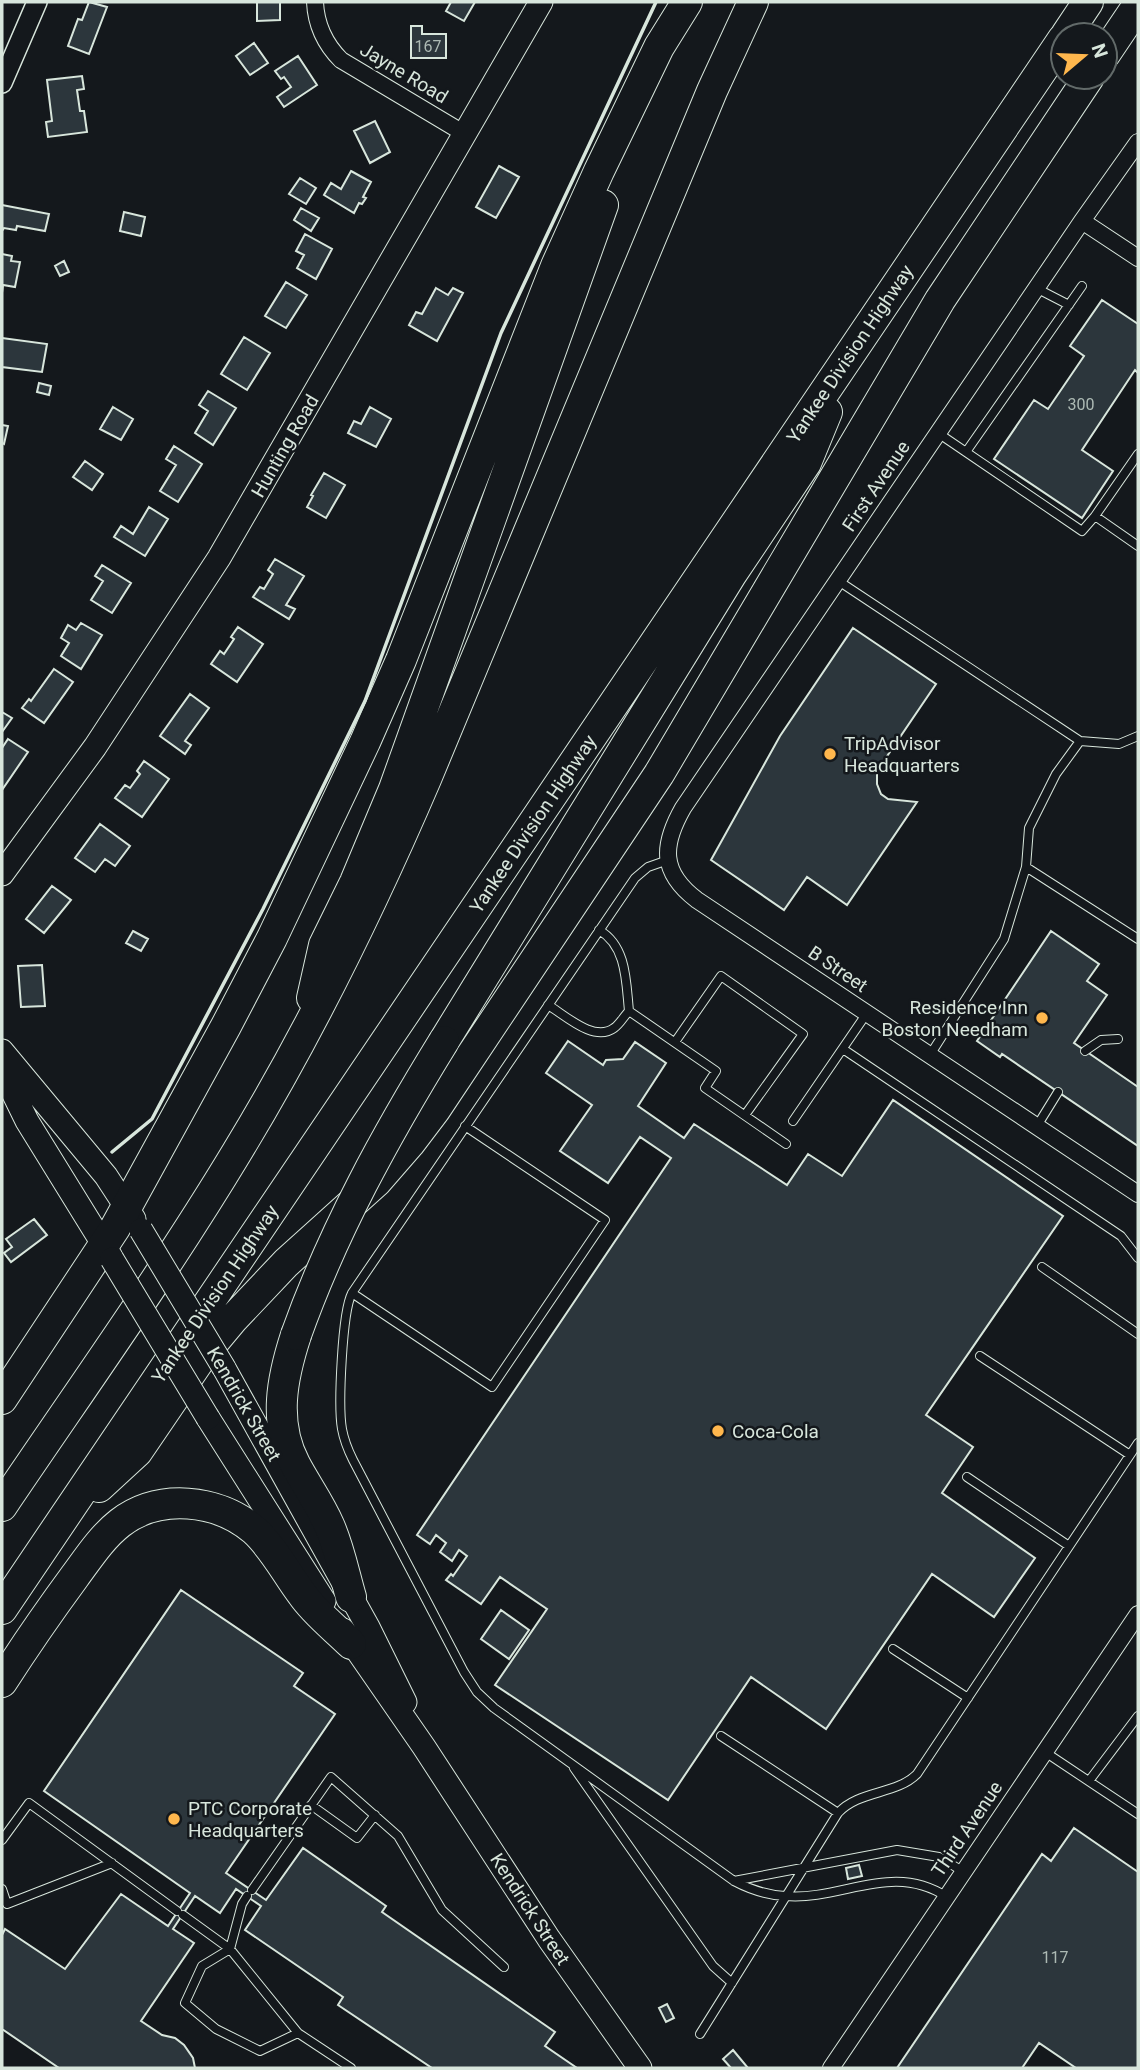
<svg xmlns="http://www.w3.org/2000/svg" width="1140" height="2070" font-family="Roboto,sans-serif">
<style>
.building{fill:#2c363c;stroke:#d8e6dc;stroke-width:2}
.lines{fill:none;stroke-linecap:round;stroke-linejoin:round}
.service-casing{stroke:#d8e6dc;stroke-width:10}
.minor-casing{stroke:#d8e6dc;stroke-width:18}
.tertiary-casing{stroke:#d8e6dc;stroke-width:22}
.secondary-casing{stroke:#d8e6dc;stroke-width:25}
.motorway-casing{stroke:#d8e6dc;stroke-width:32}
.service{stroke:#14181c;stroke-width:8}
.minor{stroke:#14181c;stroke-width:16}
.tertiary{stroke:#14181c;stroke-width:19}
.secondary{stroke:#14181c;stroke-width:23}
.motorway{stroke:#14181c;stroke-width:30}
.secondary-bridge-casing{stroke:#d8e6dc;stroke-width:25;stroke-linecap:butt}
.motorway-bridge-casing{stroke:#d8e6dc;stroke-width:32;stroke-linecap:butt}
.secondary-bridge{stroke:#14181c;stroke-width:23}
.motorway-bridge{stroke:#14181c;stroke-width:30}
.wall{stroke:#d8e6dc;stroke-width:3.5}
.poi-dot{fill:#ffb74d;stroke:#14181c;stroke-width:2.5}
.labels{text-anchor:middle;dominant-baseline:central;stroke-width:5;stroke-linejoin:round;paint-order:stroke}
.number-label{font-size:16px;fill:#adbab4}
.street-label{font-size:19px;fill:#d8e6dc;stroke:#14181c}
.poi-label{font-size:19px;fill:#d8e6dc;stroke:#14181c;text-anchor:start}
</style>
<rect width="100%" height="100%" fill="#14181c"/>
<path class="building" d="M89,2L107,7L89,54L68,46L78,19L82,20Z
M257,2H280V20L257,21Z
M451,2H475L464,21L446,11Z
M411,26H422V34H446V58H411Z
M254,43L268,63L250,75L236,56Z
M298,56L317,85L284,107L277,97L291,87L284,77L281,79L275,71Z
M82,76L84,89L77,90L80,111H84L87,132L48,137L46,122L52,121L47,80Z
M375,121L390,152L370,163L354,131Z
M499,166L519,177L496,218L476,207Z
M351,171L371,182L363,197L366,198L362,204L359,203L354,213L324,195L331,183L341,189Z
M300,178L316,188L306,204L289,194Z
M2,205L49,214L45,231L17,226L16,230L4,228L2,231Z
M301,208L319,218L311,231L294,220Z
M124,212L145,217L141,236L120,231Z
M305,234L332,249L316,279L297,268L304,255L296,251Z
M2,254L12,256L11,261L20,262L15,287L3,285L2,293Z
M64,261L69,272L60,276L55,266Z
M286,282L307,295L286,328L265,316Z
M436,288L448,295L453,288L463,293L437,341L409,325L416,312L422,314Z
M1102,300L1138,324V373L1135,370L1082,450L1113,471L1082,518L994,459L1034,400L1048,409L1084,356L1070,346Z
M244,337L270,353L247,390L221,374Z
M2,338L47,344L42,372L2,367Z
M39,383L51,386L49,395L37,392Z
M208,391L236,408L213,445L195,433L208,411L199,405Z
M113,407L133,419L121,440L100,429Z
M370,407L391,419L376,447L348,433L354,421L361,424Z
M2,425L8,426L4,444L2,443Z
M174,446L202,464L178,502L160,491L176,465L166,459Z
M85,461L103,474L92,490L73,477Z
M324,473L345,485L326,518L307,507L313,496L311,495Z
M149,507L168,519L145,556L114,537L121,526L133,534Z
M275,559L304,576L286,605L295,609L289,619L253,597L260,587L264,589L273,574L268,570Z
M102,565L131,583L112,613L91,600L103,581L95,576Z
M81,623L102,635L81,669L61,656L69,643L61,638L68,625L76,630Z
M238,627L263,644L237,682L211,664L220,651L224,654L234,639L231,637Z
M853,628L936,684L877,771V784L881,794L888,799L917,802L847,905L807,877L784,910L711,860L780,736Z
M54,669L73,682L44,723L22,708L29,699L31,701Z
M190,694L209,708L185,741L191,745L185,754L160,736Z
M2,712L12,718L2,732Z
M8,739L28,752L2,790V748Z
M144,761L169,779L142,817L115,798L125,785L130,788L140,774L137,771Z
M100,824L130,846L115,866L105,859L95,872L75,858Z
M52,886L71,900L44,933L26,919Z
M133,931L148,939L141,951L126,943Z
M1051,931L1099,964L1087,981L1107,995L1074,1043L1138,1087V1146L1002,1054L1000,1057L977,1041Z
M42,965L45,1006L21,1007L18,966Z
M568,1041L603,1065L606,1060L623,1059L635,1042L666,1063L638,1106L684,1138L694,1124L787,1185L808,1154L842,1176L893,1100L1063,1216L926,1415L973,1447L942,1493L1035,1558L994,1617L932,1574L826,1729L751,1677L668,1800L495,1685L547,1609L500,1577L481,1604L446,1580L451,1574L453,1576L467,1556L459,1550L452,1561L440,1552L446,1543L436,1535L430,1544L417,1535L671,1158L640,1137L608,1183L560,1151L592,1105L546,1073Z
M34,1219L47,1235L11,1262L4,1253L12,1247L6,1239Z
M181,1590L303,1673L294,1686L335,1714L226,1873L266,1900L303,1848L386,1906L382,1912L555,2032L545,2046L577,2068H432L338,2005L343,1997L245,1930L261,1906L236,1889L220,1913L195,1896L173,1929L194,1943L141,2021L162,2035L175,2038L184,2045L193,2058L195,2068H59L2,2029V1935L5,1929L65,1969L121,1894L168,1926L190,1893L44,1791Z
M501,1610L529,1630L509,1659L481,1639Z
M1074,1828L1138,1872V2068H1076L1039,2043L1022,2068H897L1042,1854L1051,1861Z
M859,1865L862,1876L848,1879L846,1868Z
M667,2004L674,2018L666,2022L659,2008Z
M733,2050L748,2068H731L723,2059Z"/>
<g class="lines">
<defs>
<path id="service" d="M1036,288L1069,305
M938,433L1082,531L1095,516
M966,452L1082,286
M1138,454L1095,516L1138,546
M837,580L1080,741L1056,774L1029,828L1026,867
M1080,741L1119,744L1138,736
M668,860L648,867L635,878L352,1293C342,1312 338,1406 342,1429C344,1440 348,1450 353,1460L464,1672L477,1692L494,1708L734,1881C749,1889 767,1895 785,1896C843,1901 891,1861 947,1897
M548,1005C565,1015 594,1043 614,1028C620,1024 624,1016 629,1011C626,982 627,946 599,930
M629,1011L716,1071L705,1088L786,1144
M675,1042L721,976L803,1034L745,1115
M843,1049L1121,1236L1138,1258
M1085,1051L1101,1040L1118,1039
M930,1055L1004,939L1026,867L1138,939
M793,1121L867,1013
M1037,1126L1058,1092
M1042,1267L1138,1334
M352,1293L492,1387L605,1220L465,1126
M980,1356L1130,1455
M967,1477L1069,1546
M893,1649L968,1698
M721,1736L838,1813
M1045,1752L1138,1814
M574,1768L713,1966L732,1983
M1089,1781L1138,1716
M311,1805L357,1838L375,1815
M2,1840L29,1803L177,1911
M734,1881L897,1850L939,1857L964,1872
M2,1889L7,1904L112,1863
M252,1890L331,1777L398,1836L442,1910L504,1967
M183,1915L230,1949L242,1904L247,1896
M298,2033L260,2051L216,2029L185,2003L202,1966L230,1949L298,2033L351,2068
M700,2034L838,1813C859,1790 896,1795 917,1774L1138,1443"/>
<path id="minor" d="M315,2C316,25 324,43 341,60L465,134
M1138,142L1082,221L683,808C662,845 660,872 697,900L1138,1194
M1082,221L1138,258
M831,2068L1138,1614"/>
<path id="tertiary" d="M2,83L37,2"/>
<path id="secondary" d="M2,874L95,747L219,558L541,2
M2,1051L106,1176L134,1219
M2,1070L27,1121L111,1257
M224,1368L368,1627L405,1702
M208,1418L324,1601
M343,1630L424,1747L549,1939L640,2068"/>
<path id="motorway" d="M1066,35L1088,2
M1105,54L1138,5
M312,998L324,945L355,882L394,789L603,205
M444,1041L731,575L806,463L827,412
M296,1335C282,1378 273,1422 295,1464C306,1485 320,1504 329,1525C339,1547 344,1573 351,1597
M2,1399L115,1228L226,1026L272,938L365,742L401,660L556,266L599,171L659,47L687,2
M99,1487L137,1452L203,1355L233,1319L286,1263L377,1181L410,1143L435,1110L659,774L940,300L1089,77
M2,1506C81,1389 164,1273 237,1152C310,1032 371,907 426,779L712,91L753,2
M2,1609L1063,39
M2,1682C25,1646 50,1610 75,1576C89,1557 102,1537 120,1523C159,1493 218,1499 254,1530C274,1548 286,1573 302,1594C315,1613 335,1628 351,1644"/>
</defs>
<use href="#service" class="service-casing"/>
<use href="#minor" class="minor-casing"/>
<use href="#tertiary" class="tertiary-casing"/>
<use href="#secondary" class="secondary-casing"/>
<use href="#motorway" class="motorway-casing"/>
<use href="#service" class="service"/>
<use href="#minor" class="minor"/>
<use href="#tertiary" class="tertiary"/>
<use href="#secondary" class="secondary"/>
<use href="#motorway" class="motorway"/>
<defs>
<path id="secondary-bridge" d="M141,1230L224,1368
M112,1259L208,1418"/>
<path id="motorway-bridge" d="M296,1335C333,1231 386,1135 444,1041"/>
</defs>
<use href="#secondary-bridge" class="secondary-bridge-casing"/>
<use href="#motorway-bridge" class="motorway-bridge-casing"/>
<use href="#secondary-bridge" class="secondary-bridge"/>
<use href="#motorway-bridge" class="motorway-bridge"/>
<path class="wall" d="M112,1152L152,1119L263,909L365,701L501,333L656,2"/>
</g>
<g class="poi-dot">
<circle cx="830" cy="754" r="7"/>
<circle cx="1042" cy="1018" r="7"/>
<circle cx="718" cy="1431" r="7"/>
<circle cx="174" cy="1819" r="7"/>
</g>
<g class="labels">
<g class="number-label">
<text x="428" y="46">167</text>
<text x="1081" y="404">300</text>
<text x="1055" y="1957">117</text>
</g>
<g class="street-label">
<text transform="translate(404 73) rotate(31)">Jayne Road</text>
<text transform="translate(850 354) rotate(-56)">Yankee Division Highway</text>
<text transform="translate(285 446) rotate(-60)">Hunting Road</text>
<text transform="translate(876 486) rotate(-56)">First Avenue</text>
<text transform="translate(533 824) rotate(-56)">Yankee Division Highway</text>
<text transform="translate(838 969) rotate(34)">B Street</text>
<text transform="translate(215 1294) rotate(-56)">Yankee Division Highway</text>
<text transform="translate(244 1404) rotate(60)">Kendrick Street</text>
<text transform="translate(967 1829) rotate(-56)">Third Avenue</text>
<text transform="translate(530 1909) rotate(57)">Kendrick Street</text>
</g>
<g class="poi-label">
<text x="844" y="743">TripAdvisor<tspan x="844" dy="22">Headquarters</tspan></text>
<text x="1028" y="1007" text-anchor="end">Residence Inn<tspan x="1028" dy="22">Boston Needham</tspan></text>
<text x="732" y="1431">Coca-Cola</text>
<text x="188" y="1808">PTC Corporate<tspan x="188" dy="22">Headquarters</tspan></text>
</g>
</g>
<rect width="1140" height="2070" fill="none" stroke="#d8e6dc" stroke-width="7"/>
<g transform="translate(1084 56) rotate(71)"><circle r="33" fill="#14181c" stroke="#626a69" stroke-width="2"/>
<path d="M0-5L12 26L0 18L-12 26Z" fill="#ffb74d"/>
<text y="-10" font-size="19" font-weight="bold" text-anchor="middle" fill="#d8e6dc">N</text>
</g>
</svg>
